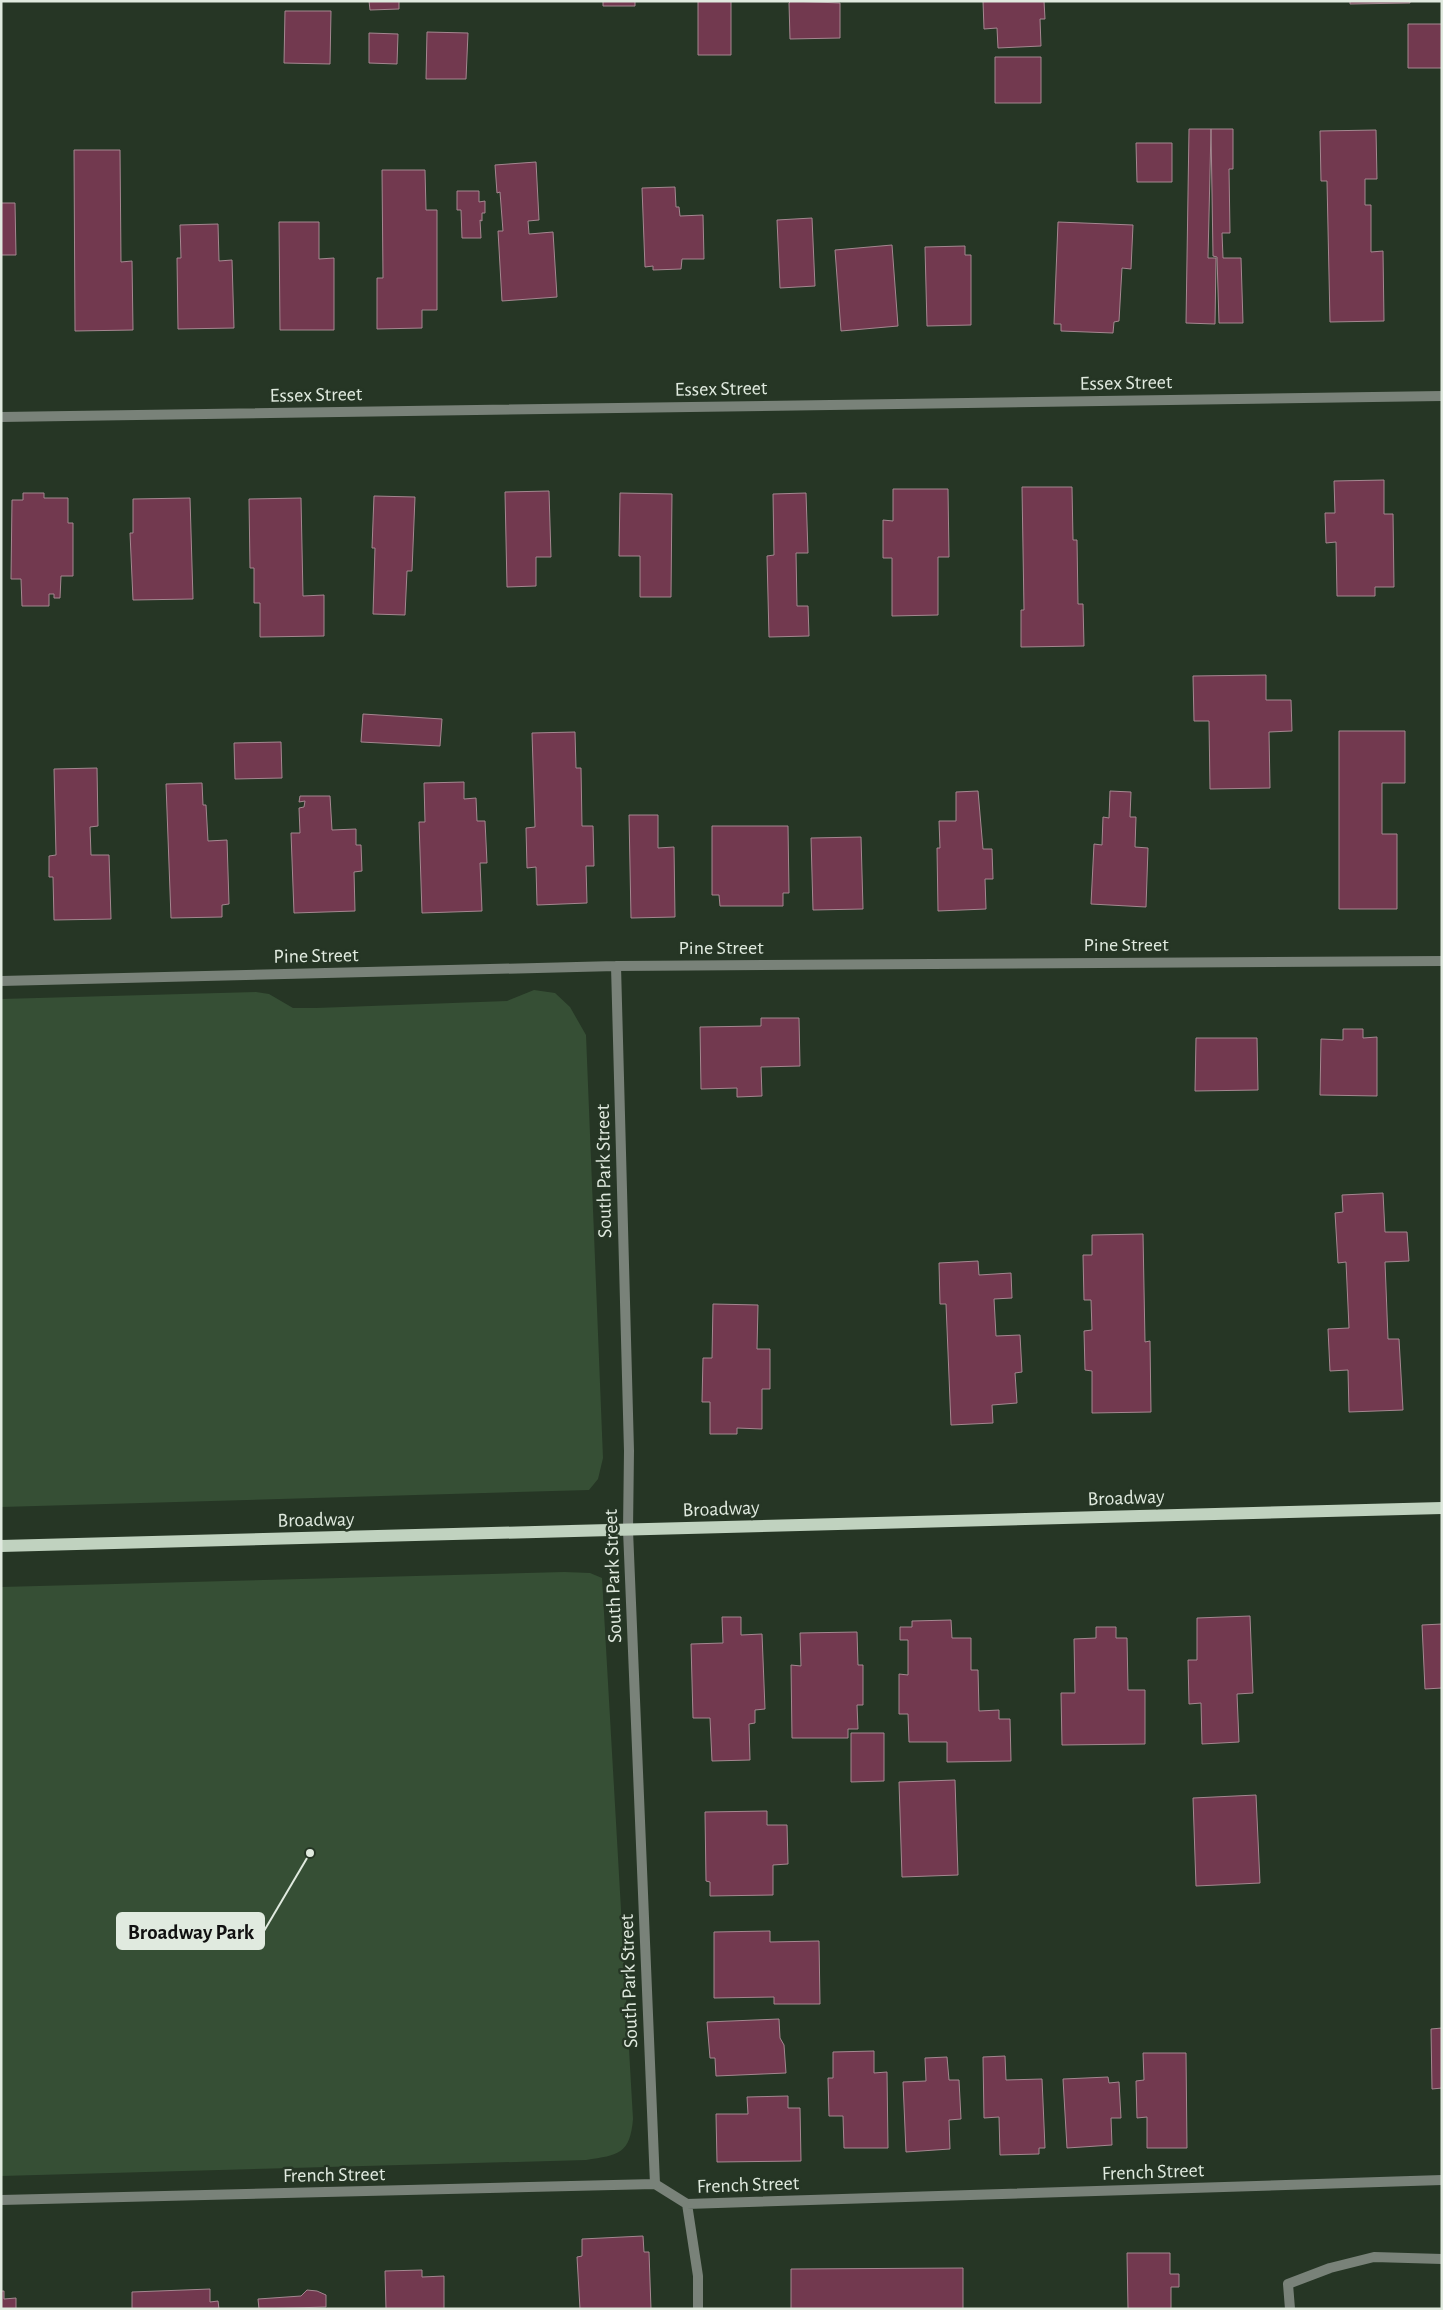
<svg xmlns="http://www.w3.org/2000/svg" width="1443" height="2310" font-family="'Alegreya Sans',sans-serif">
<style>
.green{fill:#364f35}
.building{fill:#72394f;stroke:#a48790}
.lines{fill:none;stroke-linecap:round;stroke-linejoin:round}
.service{stroke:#798279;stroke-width:10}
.minor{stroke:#798279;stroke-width:10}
.primary{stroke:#c0d2bf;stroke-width:12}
.labels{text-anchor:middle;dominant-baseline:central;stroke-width:5;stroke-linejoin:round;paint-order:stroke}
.street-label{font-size:20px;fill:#e0eadf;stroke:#263625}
.leader{fill:none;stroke:#e0eadf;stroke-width:2}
.callout-dot{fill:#e0eadf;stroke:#263625;stroke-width:2}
.callout{fill:#e0eadf;stroke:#e0eadf;stroke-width:2}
.callout-label{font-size:21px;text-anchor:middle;font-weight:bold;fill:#111}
</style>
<rect width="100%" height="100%" fill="#263625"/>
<path class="green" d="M534,990L555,993L570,1007L586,1035L603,1458L598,1479L589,1490L1,1507V999L256,992L269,994L293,1008H316L507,1001Z
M564,1572L590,1573L602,1578L633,2119C630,2154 619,2155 586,2160L1,2176V1587Z"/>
<path class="building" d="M369,1H399V9L370,10Z
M603,1H635V6H603Z
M698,1H731V55H698Z
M791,1L840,3V38L790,39L789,3Z
M983,1H1044L1045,19H1040L1041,46L998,48L997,28L984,29Z
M1350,1H1410V3L1350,4Z
M285,11H331L330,64L284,63Z
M1408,24H1442V68H1408Z
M427,32L468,33L466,79H426Z
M369,33L398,34L397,64L369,63Z
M995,57H1041V103H995Z
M1189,129H1211L1208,258H1216L1215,324L1186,323Z
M1211,129H1233V169H1229L1230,233H1222L1223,258H1241L1243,323H1219L1217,257L1213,256Z
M1376,130L1377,179H1365V205H1371V252L1383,251L1384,321L1330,322L1327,181H1321L1320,131Z
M1136,143H1172V182H1137Z
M74,150H120L121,262L132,261L133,330L75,331Z
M536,162L539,220L528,221L529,234L553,232L557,297L502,301L498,231H503L500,192L497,193L495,165Z
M382,170H425L426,210H437V310H422V328L377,329V278H383Z
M675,187L676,207H679L680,216L703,215L704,259H682L681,269L653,270V266L645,267L642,188Z
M457,191H479V202L485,201V213H482V221L480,220L481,238H462L461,210H457Z
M1,203H15L16,255H1Z
M812,218L815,286L780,288L777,220Z
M279,222H319V259L334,258V330H280Z
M1058,222L1133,225L1131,269L1122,268L1119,321L1114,322L1113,333L1061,331V324H1054Z
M218,224L219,261L232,260L234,328L178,329L177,258H181L180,225Z
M892,245L898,326L841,331L835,250Z
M965,246V255H971V325L927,326L925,247Z
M1384,480V514H1393L1394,587H1375V596H1337L1336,542L1326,543L1325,513H1335L1334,481Z
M1022,487H1072L1073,540H1077L1078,604H1083L1084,646L1021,647V610H1024Z
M893,489H948L949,557H938V615L892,616V558H883V520L893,521Z
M549,491L551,557H536V586L507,587L505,492Z
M23,493H44V498H68V523H73V576H61L60,598H54V594H49V606H22L21,579H11L12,500H23Z
M620,493L672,494L671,597H640V556H619Z
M806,493L808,553H796L797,606H808L809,636L769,637L767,556L774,555L773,494Z
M374,496L415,497L412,571H407L405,615L373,614L375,548H372Z
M190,498L193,599L133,600L130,533H133V499Z
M301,498L303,596L324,595V636L260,637V603H254V568H250L249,499Z
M1266,675V700H1291L1292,731L1269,732L1270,788L1210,789L1209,721H1194L1193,676Z
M363,714L442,719L440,746L361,742Z
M1339,731H1405V783H1382V834H1397V909H1339Z
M575,732L576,768H581L582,826H593L594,866H586L587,903L537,905L536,867L527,868L526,828L535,827L532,733Z
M281,742L282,778L235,779L234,743Z
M97,768L98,826L90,827L91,855H109L111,919L54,920L53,877H49V856L56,855L54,769Z
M464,782V799L476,798L477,821H485L487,863H480L482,911L422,913L419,822H425L424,783Z
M202,783L203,805H206L208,841L227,840L229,904L222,905V917L171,918L166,784Z
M978,791L983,849H992L993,879H985L986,909L938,911L937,848H940L939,821H956V792Z
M1110,791L1131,792L1130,817H1136L1135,847L1148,848L1146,907L1091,904L1094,844L1102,845L1103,817L1109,818Z
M300,796H330L332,830L356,829V845H361L362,871L354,872L355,911L294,913L291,833H300L299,808L304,807L305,801L299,802Z
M629,815H658V848L674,847L675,917L631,918Z
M712,826H788L789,893H783V906H720L719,895H712Z
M861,837L863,909L813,910L811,838Z
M761,1018H799L800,1066L761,1067L762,1096L737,1097V1088L701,1089L700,1027L761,1026Z
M1343,1029H1363V1038L1377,1037V1096L1320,1095L1321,1039L1343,1040Z
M1196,1038H1257L1258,1090L1195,1091Z
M1383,1193L1385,1232H1407L1409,1261L1385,1262L1388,1339H1399L1403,1410L1349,1412L1348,1370L1330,1371L1328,1329L1349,1328L1346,1262L1338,1263L1335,1213L1343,1212L1342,1195Z
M1143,1234L1145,1342L1150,1341L1151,1412L1092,1413V1371L1085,1370L1084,1331L1092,1330L1091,1300H1084L1083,1255H1092V1235Z
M978,1261L979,1275L1011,1273L1012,1298L994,1299L996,1336L1020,1335L1022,1372L1015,1373L1017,1403L992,1405L993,1423L951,1425L946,1304H940L939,1263Z
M713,1304L758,1305L757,1349H770V1389H762V1429L737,1428V1434H710V1402H702L703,1358H712Z
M1250,1616L1253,1693L1237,1694L1239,1742L1202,1744L1201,1703L1189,1704L1188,1660H1197V1618Z
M722,1617H741V1635L762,1634L765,1709L755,1710V1723L749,1724L750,1760L712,1761L710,1718H693L691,1644L723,1643Z
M951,1620L952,1638H971V1670H978L979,1711L999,1710V1719H1010L1011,1761L947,1762V1742H909L908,1714H899V1674L908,1675V1640H900V1627H912V1621Z
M1442,1624V1688L1425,1689L1422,1625Z
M1096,1627H1116V1638H1127L1128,1690H1145V1744L1062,1745L1061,1693H1075L1074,1639L1096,1638Z
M857,1632L858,1665H863V1705H857L858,1729H848V1738H792L791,1665L801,1666L800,1633Z
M851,1733H884V1781L851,1782Z
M955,1780L958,1875L902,1877L899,1782Z
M1256,1795L1260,1883L1196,1886L1193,1798Z
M767,1811V1825H787L788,1864L773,1865V1895L710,1896V1882L706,1881L705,1812Z
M770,1931V1942L819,1941L820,2004H774V1997L714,1998V1932Z
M779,2019L780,2038L784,2045L786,2073L716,2076L715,2058H710L707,2022Z
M1442,2028V2088L1432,2089L1431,2029Z
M874,2051V2073L887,2072L888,2148H844L843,2116H829L828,2078H833V2052Z
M1143,2053H1186L1187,2148H1147V2117L1137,2118L1136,2081L1144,2080Z
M1005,2056L1006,2080L1042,2079L1045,2148H1039V2154L1000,2155L999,2117L984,2118L983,2057Z
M947,2057L949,2080H959L961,2119L949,2120L950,2149L906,2152L903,2082L926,2081L925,2058Z
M1108,2077L1109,2083L1119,2082L1121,2118H1111L1112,2145L1067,2148L1063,2079Z
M788,2096V2108H800L801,2161L717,2162L716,2114H748L747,2097Z
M643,2236L644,2252H649L651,2309H580L577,2257L582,2256V2239Z
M1127,2253H1170V2274H1179V2287H1171V2309H1128Z
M963,2268V2309H791V2269Z
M422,2270V2277L444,2276V2309H386L385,2271Z
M210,2289V2302L218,2301L219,2309H132V2292Z
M307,2290L317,2291L326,2295V2307L259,2309L258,2299L301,2296Z
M1,2291H4V2299L16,2298V2309H1Z"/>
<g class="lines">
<path class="service" d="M1290,2309L1288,2284L1330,2268L1374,2257L1442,2259"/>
<path class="minor" d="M1,417L1442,396
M616,966L629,1451L628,1530L655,2184
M1,981L616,966L1442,961
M1,2200L655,2184L687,2204L1442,2180
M687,2204L698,2276V2309"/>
<path class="primary" d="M1,1546L1442,1508"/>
</g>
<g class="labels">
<g class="street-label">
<text transform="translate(1126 383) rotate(-1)">Essex Street</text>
<text transform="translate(721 389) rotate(-1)">Essex Street</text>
<text transform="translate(316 395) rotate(-1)">Essex Street</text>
<text x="1126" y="945">Pine Street</text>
<text x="721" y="948">Pine Street</text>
<text transform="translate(316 956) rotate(-1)">Pine Street</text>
<text transform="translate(604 1171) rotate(-91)">South Park Street</text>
<text transform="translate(1126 1498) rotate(-2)">Broadway</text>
<text transform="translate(721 1509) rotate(-2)">Broadway</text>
<text transform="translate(316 1520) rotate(-1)">Broadway</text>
<text transform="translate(613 1576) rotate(-92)">South Park Street</text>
<text transform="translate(629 1981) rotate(-92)">South Park Street</text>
<text transform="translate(1153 2172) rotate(-2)">French Street</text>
<text transform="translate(334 2175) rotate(-1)">French Street</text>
<text transform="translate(748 2185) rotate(-2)">French Street</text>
</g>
</g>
<path class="leader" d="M310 1853L264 1931"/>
<circle class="callout-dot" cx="310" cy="1853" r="5"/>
<rect class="callout" x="117" y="1913" width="147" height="36" rx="5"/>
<g class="callout-label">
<text x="191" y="1939">Broadway Park</text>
</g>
<rect width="1443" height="2310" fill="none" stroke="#e0eadf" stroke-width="5"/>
</svg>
